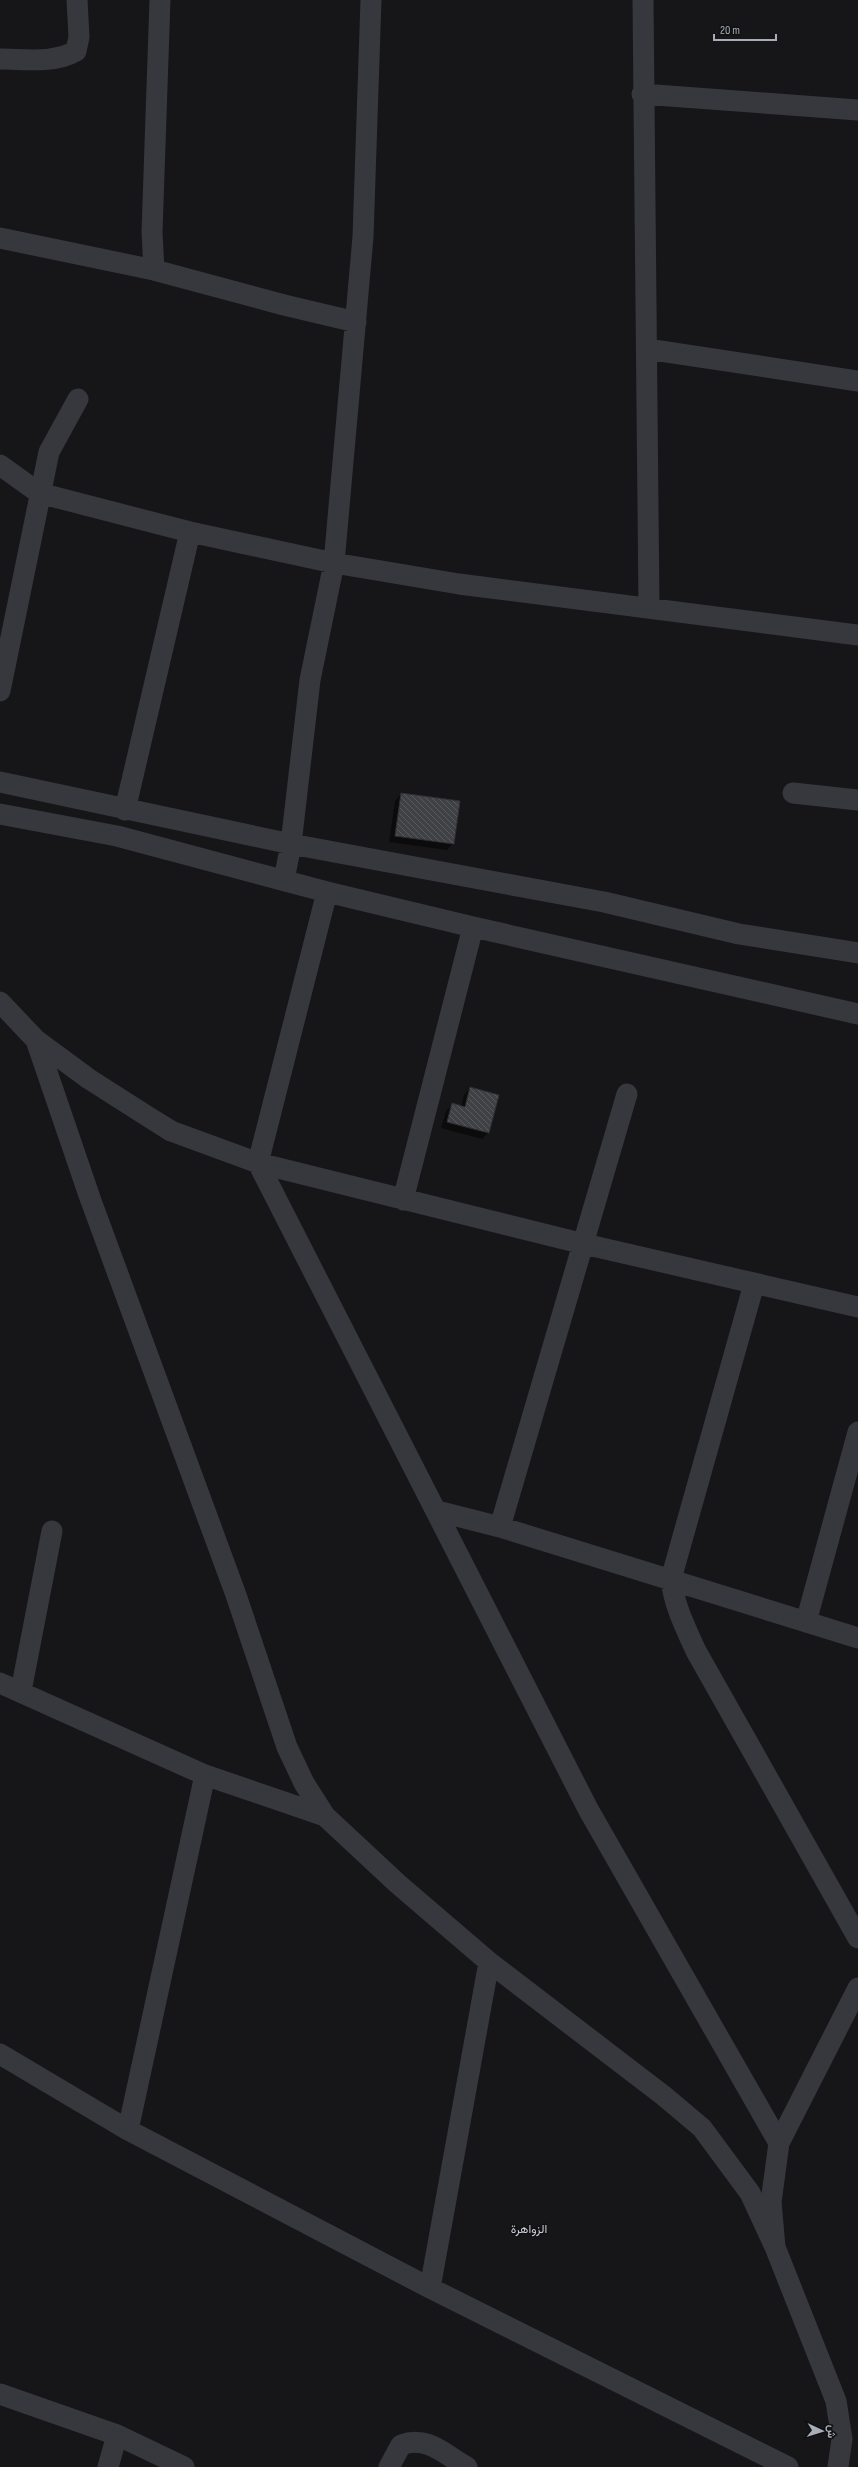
<svg xmlns="http://www.w3.org/2000/svg" width="858" height="2467" font-family="'Sofia Sans Condensed',Vazirmatn,sans-serif">
<style>
.shadow{fill:#0007}
.building{fill:url(#building-back-hatch);stroke:#303034}
.lines{fill:none;stroke-linecap:round;stroke-linejoin:round}
.minor{stroke:#37383d;stroke-width:21}
.labels{text-anchor:middle;dominant-baseline:central;stroke-width:3;stroke-linejoin:round;paint-order:stroke}
.neighbourhood-label{font-size:12px;fill:#c9ccd4;stroke:#111113}
</style>
<defs>
<pattern id="building-back-hatch" width="6" height="6" patternUnits="userSpaceOnUse"><rect width="6" height="6" fill="#404145"/><path d="M-1 5l2 2M0 0l6 6M5-1l2 2" fill="none" stroke="#595a5e"/></pattern>
</defs>
<rect width="100%" height="100%" fill="#161618"/>
<path class="shadow" d="M401,794L453,843L447,850L389,842L395,801Z
M470,1088L498,1096L488,1133L482,1139L441,1128L446,1111L452,1105L461,1107L464,1095Z"/>
<path class="building" d="M401,793L460,801L454,844L395,836Z
M470,1087L499,1095L489,1133L447,1122L452,1103L465,1107Z"/>
<g class="lines">
<path class="minor" d="M643,0L649,608
M0,59C25,59 53,64 76,51L79,37L77,0
M642,94L858,110
M0,238L154,270L284,305L356,322
M154,270L152,232L160,0
M647,349L858,381
M0,465L39,493L190,532L334,563L459,584L858,635
M0,691L49,452L78,399
M0,782L291,844L604,902L739,934L858,953
M793,793L858,800
M125,810L190,532
M0,814L117,836L327,892L473,927L858,1014
M284,880L291,844L310,680L334,563L363,237L371,0
M327,892L258,1163L588,1809L779,2143
M0,1002L36,1040L89,1079L147,1116L171,1131L258,1163L584,1244L858,1307
M36,1040L90,1198L236,1595L287,1747L304,1783L325,1816L398,1884L489,1962L664,2096L702,2128L750,2193L775,2247
M403,1200L473,927
M754,1284L671,1579C674,1605 685,1627 696,1651L858,1938
M437,1511L500,1527L858,1638
M500,1527L627,1094
M806,1622L858,1432
M0,1683L205,1775L325,1816
M21,1691L52,1531
M0,2054L128,2130L430,2288L788,2467
M128,2130L205,1775
M430,2288L489,1962
M0,2394L117,2435L184,2467
M108,2467L117,2435
M389,2467L401,2445C428,2435 445,2455 467,2467
M838,2467L842,2439L836,2401L775,2247L771,2202L779,2143L858,1988"/>
</g>
<g class="labels">
<g class="neighbourhood-label">
<text x="529" y="2229">الزواهرة</text>
</g>
</g>
<g transform="translate(822 2431) rotate(94)" stroke="#111113" stroke-width="3" paint-order="stroke">
<path d="M0-3L7 15L0 10L-7 15Z" fill="#a8adb8"/>
<text y="-6" font-size="11" font-weight="bold" text-anchor="middle" fill="#a8adb8">ش</text>
</g>
<path d="M714 34v6h62v-6" fill="none" stroke="#a8adb8" stroke-width="2"/>
<text x="720" y="34" font-size="12" fill="#a8adb8" stroke="#111113" stroke-width="3" paint-order="stroke">20 m</text>
</svg>
